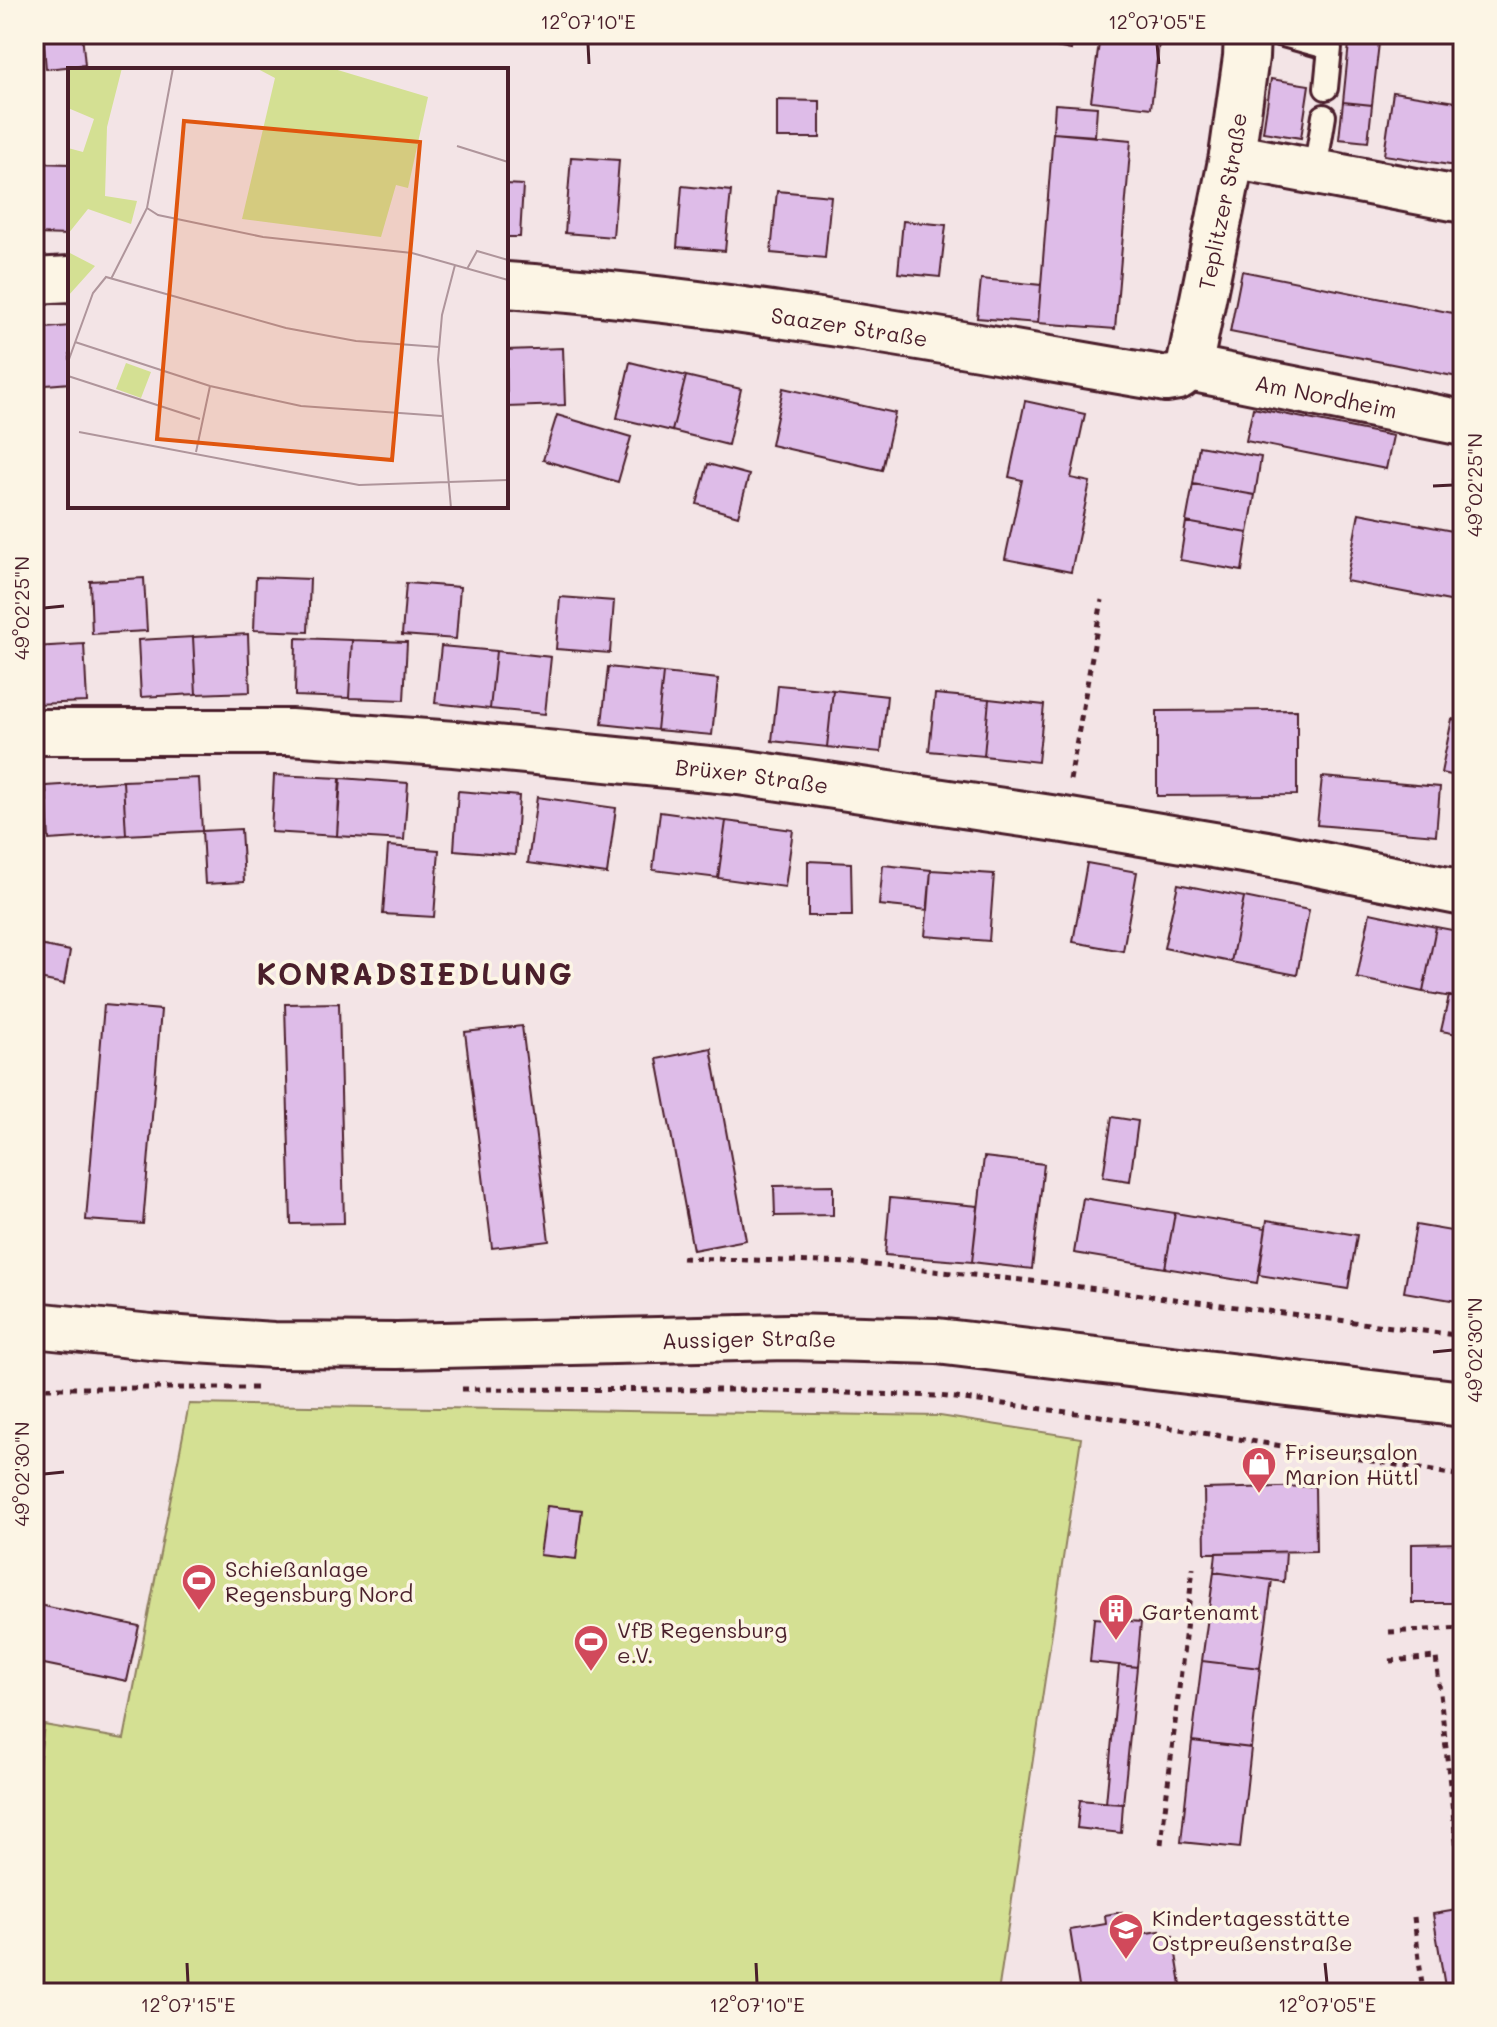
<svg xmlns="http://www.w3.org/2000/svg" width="1497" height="2027" font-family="Mali,sans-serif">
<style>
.green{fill:#d4e093;stroke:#8f805f;stroke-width:2}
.building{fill:#debce8;stroke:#4a1f2b;stroke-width:2}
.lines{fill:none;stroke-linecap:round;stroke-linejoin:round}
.lane-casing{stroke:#4a1f2b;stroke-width:28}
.street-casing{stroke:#4a1f2b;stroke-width:50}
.secondary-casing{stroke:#4a1f2b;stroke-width:50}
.path{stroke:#4a1f2b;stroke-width:5;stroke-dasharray:6 6;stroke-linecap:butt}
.lane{stroke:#fcf5e5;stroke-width:22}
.street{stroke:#fcf5e5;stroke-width:44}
.secondary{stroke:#fcf5e5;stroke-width:44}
.ticks{fill:none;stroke:#4a1f2b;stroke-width:3}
.labels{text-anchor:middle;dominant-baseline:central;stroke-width:7;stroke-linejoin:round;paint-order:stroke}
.street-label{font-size:22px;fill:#4a1f2b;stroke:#fcf5e5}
.poi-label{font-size:22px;fill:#4a1f2b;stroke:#fcf5e5;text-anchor:start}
.district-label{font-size:30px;font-weight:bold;letter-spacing:2px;fill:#4a1f2b;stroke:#fcf5e5}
.inset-road{fill:none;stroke:#af959b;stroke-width:2}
.view{fill:#e0560e;fill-opacity:0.15;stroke:#e0560e;stroke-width:4}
.inset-edge{fill:none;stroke:#4a1f2b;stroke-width:4}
.neatline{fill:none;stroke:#4a1f2b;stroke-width:3}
.ticks-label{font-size:20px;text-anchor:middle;fill:#4a1f2b}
</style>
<rect width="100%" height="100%" fill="#f3e4e6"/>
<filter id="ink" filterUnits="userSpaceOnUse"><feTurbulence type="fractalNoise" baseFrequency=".0125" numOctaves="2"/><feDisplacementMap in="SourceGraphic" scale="16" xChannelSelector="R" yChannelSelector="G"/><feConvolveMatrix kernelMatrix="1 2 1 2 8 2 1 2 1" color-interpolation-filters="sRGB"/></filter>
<g filter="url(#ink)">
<path class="green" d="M189,1404L940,1416L1081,1438L998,1993H34V1805L44,1725L124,1739Z"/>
<path class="building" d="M43,34H82L85,65L46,69Z
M993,34H1074L1071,50Z
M1100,34H1161L1160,42Z
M1350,34H1380L1372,105L1343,102Z
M1100,36L1159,43L1151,108L1091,101Z
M1271,79L1309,85L1301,138L1263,132Z
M1393,92L1463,103V167L1384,155Z
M777,100L820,101V138H777Z
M1343,102L1372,105L1368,142L1339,139Z
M1055,104L1097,107L1095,136L1053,133Z
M1053,133L1131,140L1115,329L1038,323Z
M571,157L619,160L613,237L565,233Z
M34,163L70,164V235L34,234Z
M506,184L523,185L520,237H506Z
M682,186L731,191L725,251L677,247Z
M777,191L831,196L825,258L771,253Z
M903,221L946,225L940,277L898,273Z
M1242,271L1463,315V378L1230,332Z
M981,279L1041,285L1038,323L977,318Z
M70,326V383L34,386V329Z
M563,348L565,405L507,407L506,350Z
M630,362L686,376L672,431L617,418Z
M686,376L741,389L728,445L672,431Z
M783,388L895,413L882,470L771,445Z
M1025,401L1085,414L1071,478L1090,482L1071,572L1005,559L1022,480L1009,477Z
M1253,408L1393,436L1386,469L1246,441Z
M557,415L631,437L618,482L543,460Z
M1199,446L1261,457L1255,495L1193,484Z
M1458,451L1463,452V485L1452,483Z
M708,464L749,475L738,516L697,504Z
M1193,484L1255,495L1248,533L1186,522Z
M1359,513L1463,533V586L1460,603L1346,581Z
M1186,522L1248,533L1242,571L1180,560Z
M256,577L310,579L308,632L254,630Z
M144,578L147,631L92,634L90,581Z
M406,583L460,587L456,639L402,635Z
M560,597L614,601L610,653L556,649Z
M248,634L250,692L196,694L193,637Z
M193,637L196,694L141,697L138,640Z
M296,638L352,640L349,698L295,696Z
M352,640L407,642L404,700L349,698Z
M84,644L87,702L34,704V647Z
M441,646L496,651L490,709L435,703Z
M496,651L551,657L545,714L490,709Z
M608,667L663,673L657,730L602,724Z
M663,673L718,679L712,735L657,730Z
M778,685L833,690L827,747L772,741Z
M833,690L887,696L881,752L827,747Z
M935,694L989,699L984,756L929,751Z
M989,699L1044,705L1038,762L984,756Z
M1297,710V795L1157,796V711Z
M1452,719L1463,721L1461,777L1441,773Z
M274,775L340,778L337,836L271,832Z
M1322,777L1440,787L1436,835L1317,825Z
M199,778L202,831L126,835L123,781Z
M341,778L408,783L404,840L337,836Z
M123,781L126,835L49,840L46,786Z
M458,791L519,796L515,855L454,850Z
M537,797L616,808L607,874L528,863Z
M660,812L726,821L718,878L653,870Z
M726,821L793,830L785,887L718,878Z
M241,829L244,882L205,884L202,831Z
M388,846L439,850L434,917L383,914Z
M808,861L851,863L852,916H808Z
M1087,863L1137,872L1123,951L1073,942Z
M883,865L931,870L928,910L879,905Z
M931,870L994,874L989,941L925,936Z
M1178,884L1244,897L1231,962L1164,948Z
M1244,897L1309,910L1297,975L1231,962Z
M1370,913L1436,927L1423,992L1357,978Z
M1436,927L1463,932V999L1423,992Z
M34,944L70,951L64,984L34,978Z
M1449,996L1463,999V1035L1441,1031Z
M339,1003L344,1223L291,1224L285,1004Z
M104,1005L161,1010L143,1224L86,1220Z
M522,1026L549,1241L492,1248L465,1032Z
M711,1048L746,1240L693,1250L657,1059Z
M1112,1117L1138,1121L1130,1181L1103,1177Z
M984,1157L1044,1164L1032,1269L972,1262Z
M833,1185V1215L775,1216L774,1186Z
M890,1198L978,1206L972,1262L885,1255Z
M1083,1198L1175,1213L1165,1268L1074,1253Z
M1175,1213L1266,1228L1257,1283L1165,1268Z
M1267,1220L1357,1235L1348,1289L1259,1275Z
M1416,1225L1463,1233V1302L1404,1292Z
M1315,1486L1316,1551L1205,1553L1204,1489Z
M547,1506L582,1510L576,1559L540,1555Z
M1463,1543V1603H1412V1544Z
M1286,1552L1284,1582L1214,1572L1216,1553Z
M1214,1572L1272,1580L1260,1668L1202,1661Z
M34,1604L139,1626L127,1681L39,1663L34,1688Z
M1094,1618L1141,1622L1137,1667L1090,1662Z
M1202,1661L1260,1668L1251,1748L1192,1741Z
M1119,1665L1137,1667L1123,1804L1106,1803Z
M1192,1741L1251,1748L1240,1848L1181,1842Z
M1080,1800L1123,1804L1121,1833L1077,1828Z
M1463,1909V1993H1446L1433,1914Z
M1122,1912L1126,1936L1160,1931L1161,1938L1173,1936L1181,1985L1169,1987L1170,1993H1080L1070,1930L1106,1924L1105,1915Z"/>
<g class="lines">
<defs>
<path id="lane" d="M1279,34L1330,48L1326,88
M1315,171L1324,116"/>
<g id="street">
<path d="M1232,156L1463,200"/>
<path d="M34,281L70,279"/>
<path id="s1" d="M506,285C728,300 947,342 1166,379L1178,377L1189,368"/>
<path id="s2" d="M1189,368L1232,156L1246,57L1247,34"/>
<path id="s3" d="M1189,368L1463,423"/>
<path id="s4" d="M34,732H290L454,744L739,772L1064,820L1267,854L1463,893"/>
</g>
<g id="secondary">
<path id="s5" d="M34,1325L151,1337L273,1345L397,1346L789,1337L937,1341L1463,1404"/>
</g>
</defs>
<use href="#lane" class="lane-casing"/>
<use href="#street" class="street-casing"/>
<use href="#secondary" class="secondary-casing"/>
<path class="path" d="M1070,780L1102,600
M682,1258L854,1263L1041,1282L1463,1336
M34,1388H256
M462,1389L748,1390L939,1396L1100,1416L1463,1476
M1389,1632L1463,1628
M1390,1661L1436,1657L1460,1876
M1161,1844L1193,1568
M1414,1917L1423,1993"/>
<use href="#lane" class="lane"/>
<use href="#street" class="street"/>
<use href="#secondary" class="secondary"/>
</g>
</g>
<path class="ticks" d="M588,44L589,64M1157,44L1159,64M1433,486L1453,485M44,608L64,606M1433,1352L1453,1350M44,1474L64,1472M187,1963L188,1983M756,1963L757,1983M1325,1963L1327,1983"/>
<defs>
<symbol id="shop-pin" viewBox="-11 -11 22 30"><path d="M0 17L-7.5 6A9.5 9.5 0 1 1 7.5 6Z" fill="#d1495b" stroke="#fcf5e5"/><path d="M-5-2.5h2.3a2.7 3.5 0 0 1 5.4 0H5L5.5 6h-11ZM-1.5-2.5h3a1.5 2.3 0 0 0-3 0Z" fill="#fff"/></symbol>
<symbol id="stadium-pin" viewBox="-11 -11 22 30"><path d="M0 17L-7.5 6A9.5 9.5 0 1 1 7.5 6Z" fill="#d1495b" stroke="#fcf5e5"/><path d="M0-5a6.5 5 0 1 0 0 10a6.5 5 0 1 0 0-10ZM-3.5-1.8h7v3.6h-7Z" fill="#fff"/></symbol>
<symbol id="building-pin" viewBox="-11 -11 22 30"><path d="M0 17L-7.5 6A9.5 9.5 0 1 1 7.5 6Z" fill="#d1495b" stroke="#fcf5e5"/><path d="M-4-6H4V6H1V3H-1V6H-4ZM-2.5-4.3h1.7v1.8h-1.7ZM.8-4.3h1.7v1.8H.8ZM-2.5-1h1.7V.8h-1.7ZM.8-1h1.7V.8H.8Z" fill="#fff"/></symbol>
<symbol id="school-pin" viewBox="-11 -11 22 30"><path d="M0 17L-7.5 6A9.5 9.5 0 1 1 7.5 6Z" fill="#d1495b" stroke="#fcf5e5"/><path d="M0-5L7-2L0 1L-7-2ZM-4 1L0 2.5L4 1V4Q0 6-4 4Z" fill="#fff"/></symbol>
</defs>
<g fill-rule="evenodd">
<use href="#shop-pin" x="1239" y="1444" width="40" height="54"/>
<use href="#stadium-pin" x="179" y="1561" width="40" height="54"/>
<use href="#building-pin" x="1096" y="1591" width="40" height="54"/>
<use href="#stadium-pin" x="571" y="1622" width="40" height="54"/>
<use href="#school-pin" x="1106" y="1910" width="40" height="54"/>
</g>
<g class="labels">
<g class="street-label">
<text stroke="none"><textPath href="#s2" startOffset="170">Teplitzer Straße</textPath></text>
<text stroke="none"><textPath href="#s1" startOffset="346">Saazer Straße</textPath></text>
<text stroke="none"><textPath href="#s3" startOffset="140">Am Nordheim</textPath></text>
<text stroke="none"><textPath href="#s4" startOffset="720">Brüxer Straße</textPath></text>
<text stroke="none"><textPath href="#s5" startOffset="716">Aussiger Straße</textPath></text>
</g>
<g class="poi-label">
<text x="1285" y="1451">Friseursalon<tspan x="1285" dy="25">Marion Hüttl</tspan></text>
<text x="225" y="1568">Schießanlage<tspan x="225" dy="25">Regensburg Nord</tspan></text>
<text x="1142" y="1611">Gartenamt</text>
<text x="617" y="1629">VfB Regensburg<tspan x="617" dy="25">e.V.</tspan></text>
<text x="1152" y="1917">Kindertagesstätte<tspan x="1152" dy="25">Ostpreußenstraße</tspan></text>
</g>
<g class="district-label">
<text x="415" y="973">KONRADSIEDLUNG</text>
</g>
</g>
<g transform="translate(68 68)">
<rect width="440" height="440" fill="#f3e4e6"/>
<path d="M0,0H54L39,59L37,128L69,133L63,156L20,141L0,166V80L15,84L26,51L0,40ZM188,0H263L360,29L340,120L328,117L313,169L174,151L207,10ZM0,184L27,198L0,228ZM58,295L83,304L73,330L48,321Z" fill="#d4e093"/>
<path class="inset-road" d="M389,78L440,94M79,140L90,147L195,169L344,185L440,212M399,201L409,183L440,192M43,211L79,140L105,0M7,274L142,318L233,338L374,348M0,294L25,225L38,209L218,260L288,273L371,279M0,308L132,351M11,364L291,417L440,412M128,384L142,318M383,440L370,292L374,247L387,197"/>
<path class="view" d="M116,53L352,74L324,392L89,371Z"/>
<rect width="440" height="440" class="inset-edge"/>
</g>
<rect width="1497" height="2027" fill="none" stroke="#fcf5e5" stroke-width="88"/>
<rect x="44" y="44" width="1409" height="1939" class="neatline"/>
<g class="ticks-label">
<text x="588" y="29">12°07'10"E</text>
<text x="1157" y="29">12°07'05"E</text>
<text transform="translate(1475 485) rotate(-90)" y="7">49°02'25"N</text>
<text transform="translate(22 608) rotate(-90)" y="7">49°02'25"N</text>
<text transform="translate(1475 1350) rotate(-90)" y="7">49°02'30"N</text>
<text transform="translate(22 1474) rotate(-90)" y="7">49°02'30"N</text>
<text x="188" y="2012">12°07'15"E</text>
<text x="757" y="2012">12°07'10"E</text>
<text x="1327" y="2012">12°07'05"E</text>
</g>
</svg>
